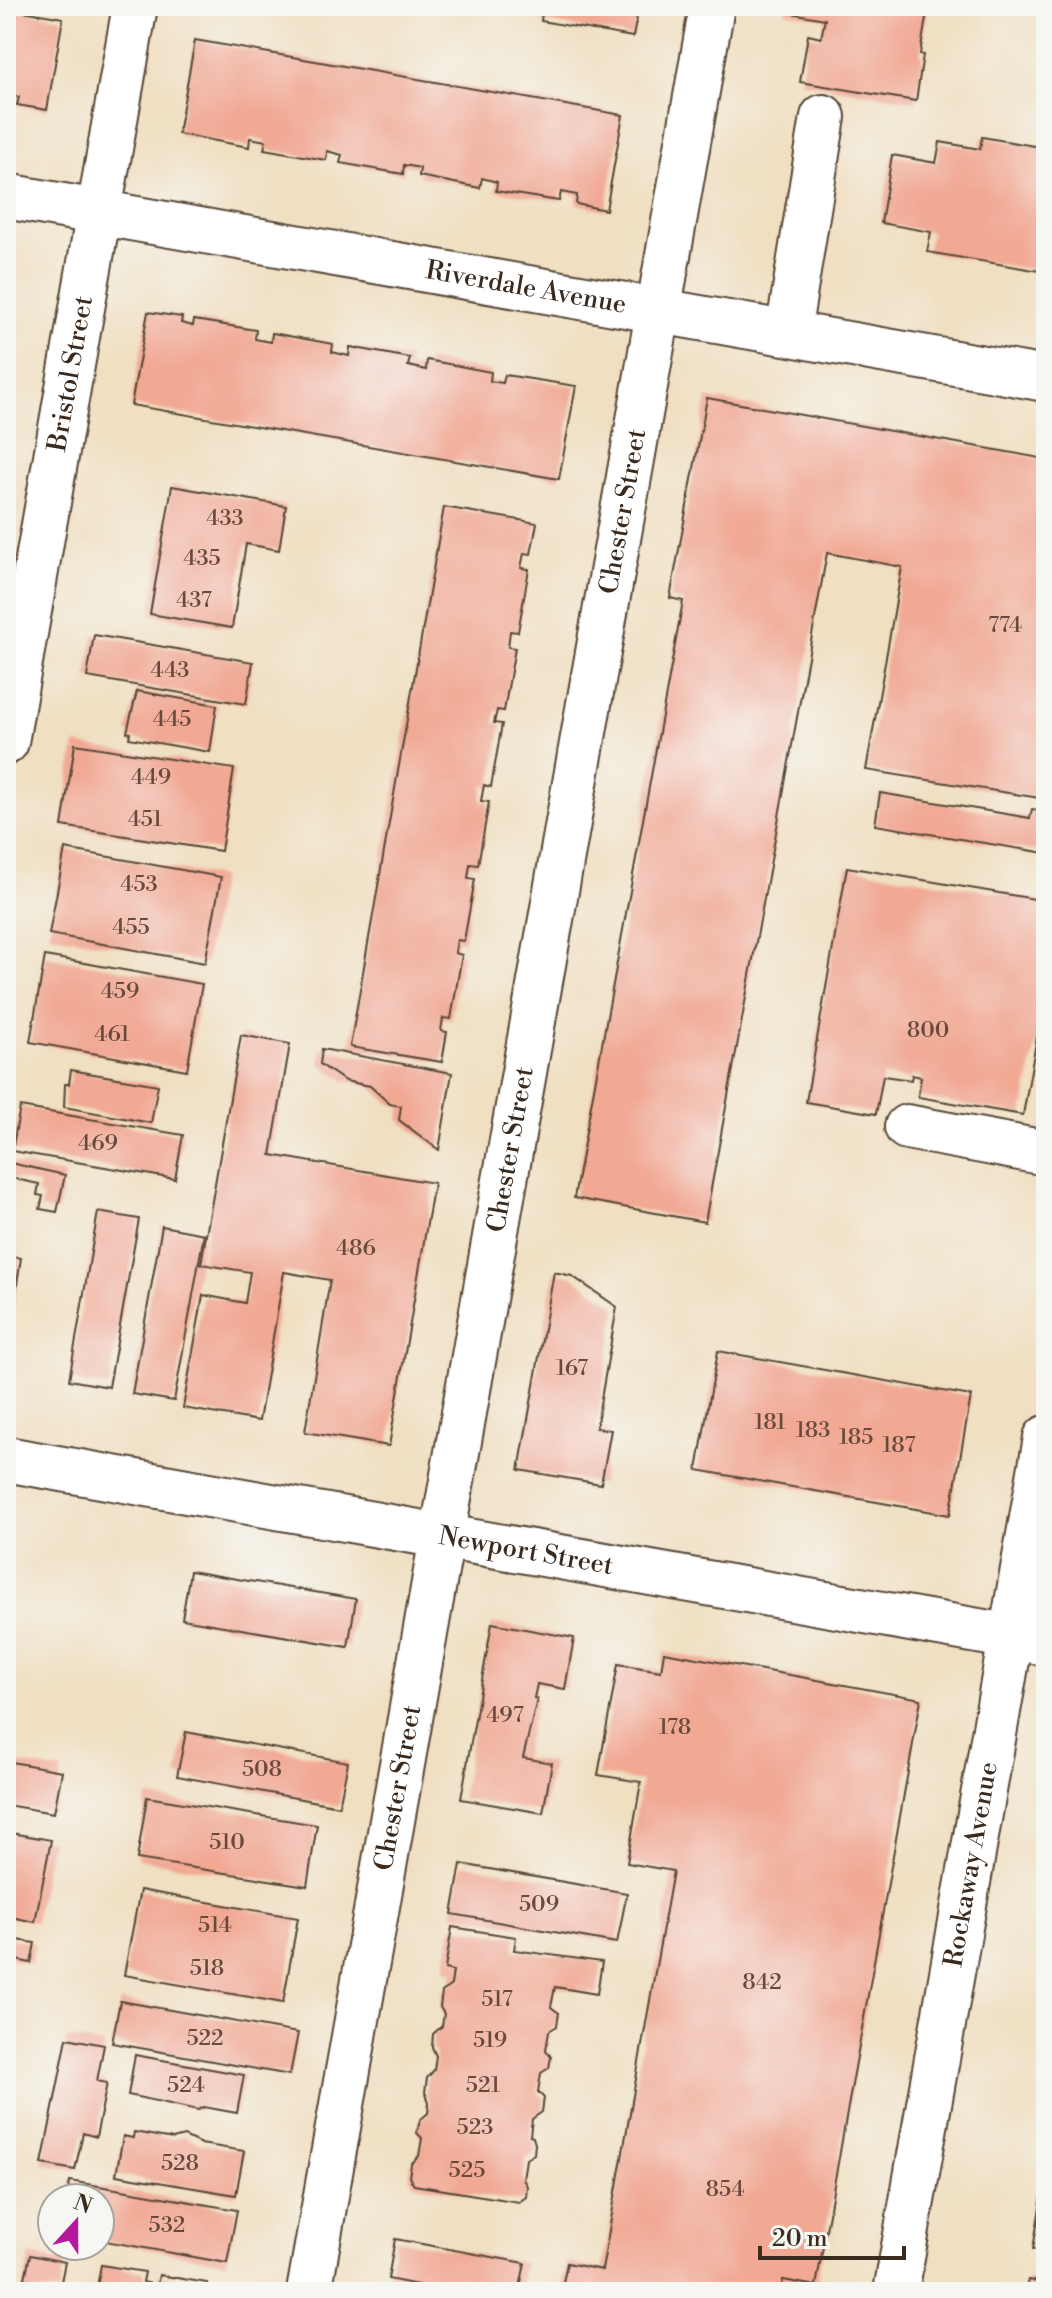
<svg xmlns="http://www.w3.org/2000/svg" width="1052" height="2298" font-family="'Libre Bodoni',serif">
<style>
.building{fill:#f1a994}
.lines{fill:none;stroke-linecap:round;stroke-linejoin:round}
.minor-casing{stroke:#564536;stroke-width:48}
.minor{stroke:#fff;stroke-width:44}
.labels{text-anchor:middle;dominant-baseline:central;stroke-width:8;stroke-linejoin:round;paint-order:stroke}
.number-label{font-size:22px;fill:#684a3c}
.street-label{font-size:26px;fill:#3b2a1e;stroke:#f6f6f2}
</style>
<rect width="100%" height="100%" fill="#f6f6f2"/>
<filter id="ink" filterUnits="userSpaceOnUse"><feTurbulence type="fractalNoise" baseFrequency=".0125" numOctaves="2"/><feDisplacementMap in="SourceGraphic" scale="16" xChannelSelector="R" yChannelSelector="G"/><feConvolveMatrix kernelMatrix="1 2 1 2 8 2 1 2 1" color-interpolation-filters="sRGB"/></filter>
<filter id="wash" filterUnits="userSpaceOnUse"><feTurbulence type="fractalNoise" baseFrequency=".006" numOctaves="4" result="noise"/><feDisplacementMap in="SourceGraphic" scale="32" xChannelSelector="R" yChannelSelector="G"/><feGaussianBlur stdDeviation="1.8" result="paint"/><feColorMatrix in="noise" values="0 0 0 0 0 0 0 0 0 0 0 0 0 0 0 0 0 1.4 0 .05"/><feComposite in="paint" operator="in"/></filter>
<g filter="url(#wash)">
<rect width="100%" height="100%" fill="#f0dfc1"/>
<g id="blocks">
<path class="building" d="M543,6H639L633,37L541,21Z
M786,6H928L920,54L923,55L916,101L800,82L808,35L821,38L825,19L785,12Z
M6,8L63,18L47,110L17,105L19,97L6,95Z
M195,40L623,115L606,210L576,204L577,195L561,192L559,201L496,191L497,182L482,178L480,188L419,176L420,168L404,165L403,174L340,163L342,155L327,151L326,160L264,149L266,141L250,138L249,147L178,134Z
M982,137L1046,148V272L927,252L931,232L881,223L892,155L936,163L940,142L980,149Z
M148,312L182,317L181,323L193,326L194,320L256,330L255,339L271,342L272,333L333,344L332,352L349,356L350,347L410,358L408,366L426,370L427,360L491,372L490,381L503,383L505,375L576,386L559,479L131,405Z
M707,398L1046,459V496L1043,513L1046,514V799L866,770L902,567L827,553L705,1222L574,1198L683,601L670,598Z
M172,486L286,506L279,550L246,544L232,628L150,614Z
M444,507L537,523L531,554L524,553L521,568L529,569L518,632L510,631L508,647L515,648L504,711L497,710L494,723L502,724L491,787L484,785L481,801L489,802L478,865L470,864L468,878L475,879L464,941L457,940L455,953L462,955L451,1019L443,1018L441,1031L447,1032L442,1062L350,1047Z
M94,635L253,662L246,704L87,677Z
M137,691L217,705L210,752L129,738L130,733L127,732Z
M75,744L234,769L221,851L62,826Z
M880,793L1030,818L1032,809L1046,811V853L875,825Z
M65,849L221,877L205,963L49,934Z
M847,867L1046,901V986L1023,1115L918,1097L921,1077L912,1075L911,1080L883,1076L876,1114L806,1102Z
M45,956L202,984L187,1070L30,1042Z
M241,1035L290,1044L271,1155L434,1183L389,1446L305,1432L330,1280L284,1272L259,1421L183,1408L203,1295L245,1303L250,1272L201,1264Z
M322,1049L452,1073L439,1150L399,1120L401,1106L390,1104L370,1086L345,1081L320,1064Z
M71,1070L158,1085L151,1123L64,1107L65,1084H69Z
M20,1107L183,1135L175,1179L12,1151Z
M6,1162L65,1175L57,1212L40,1209L43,1196L37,1195L39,1184L6,1177Z
M98,1212L139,1219L109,1387L69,1380Z
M162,1226L204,1234L174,1401L132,1394Z
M6,1255L21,1258L8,1342H6Z
M554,1272L572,1276L617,1307L596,1428L611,1430L601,1484L519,1470Z
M718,1351L971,1396L950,1515L697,1470Z
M190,1571L356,1599L348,1647L182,1619Z
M492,1623L574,1638L565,1689L537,1684L534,1698L537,1699L523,1758L552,1763L543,1813L461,1799Z
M664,1652L921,1699L816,2286L783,2280L781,2292H561L567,2263L602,2270L673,1871L627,1863L641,1782L598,1775L618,1664L661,1671Z
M186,1732L348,1762L339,1806L177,1776Z
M6,1761L62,1771L54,1813L6,1805Z
M147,1797L317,1825L307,1886L137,1859Z
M6,1832L51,1840L35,1922L6,1916Z
M461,1864L627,1893L617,1943L452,1914Z
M140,1890L298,1918L283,2003L124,1975Z
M452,1927L516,1937L514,1950L602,1962L597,1994L555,1987L551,2007L559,2013L557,2026L549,2031L546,2050L551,2057L549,2068L541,2073L538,2092L544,2098L542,2112L532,2119L530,2136L533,2137L535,2144L534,2154L526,2159L523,2179L527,2186L526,2197L519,2202L414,2185L409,2177L411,2164L419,2156L422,2138L417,2133L420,2120L428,2113L429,2102L425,2092L427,2078L434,2070L436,2056L432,2047L433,2034L442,2026L444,2014L440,2007L442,1992L451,1985L453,1971L445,1969Z
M6,1938L35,1943L31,1963L6,1958Z
M120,2001L298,2033L290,2075L112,2043Z
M67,2038L104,2045L97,2081L107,2083L96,2137L83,2133L75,2170L42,2164Z
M135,2055L244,2075L237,2113L204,2107L198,2110L128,2095Z
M134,2132L173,2139L184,2136L201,2144L244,2151L236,2195L116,2175L123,2136L133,2138Z
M70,2181L237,2210L227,2263L100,2240V2198H67Z
M1044,2183L1046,2292H1025L1028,2280L1039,2282L1041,2269L1044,2251L1033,2249Z
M395,2239L525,2263L519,2292H453L388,2279Z
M30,2255L65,2262L59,2292H22Z
M101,2265L145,2272L143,2282L157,2285L159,2275L207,2283L205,2292H96Z"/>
</g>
</g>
<g filter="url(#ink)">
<use href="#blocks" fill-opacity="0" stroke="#564536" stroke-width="2"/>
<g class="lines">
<defs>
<g id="minor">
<path id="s1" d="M6,196L1046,379"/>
<path d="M788,333L823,117"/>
<path id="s2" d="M6,742L135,6"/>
<path d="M907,1127L1046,1153"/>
<path id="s3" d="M6,1459L1046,1643"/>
<path id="s4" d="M309,2292L712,6"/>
<path id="s5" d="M896,2292L1046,1438"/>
</g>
</defs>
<use href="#minor" class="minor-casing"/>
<use href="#minor" class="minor"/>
</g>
</g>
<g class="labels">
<g class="number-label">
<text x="225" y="518">433</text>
<text x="202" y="558">435</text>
<text x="194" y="600">437</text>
<text x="1005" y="625">774</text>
<text x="170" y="670">443</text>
<text x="172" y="719">445</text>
<text x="151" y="777">449</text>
<text x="145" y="819">451</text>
<text x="139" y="884">453</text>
<text x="131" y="927">455</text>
<text x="120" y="991">459</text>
<text x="928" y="1030">800</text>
<text x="112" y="1034">461</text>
<text x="98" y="1143">469</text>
<text x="356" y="1248">486</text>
<text x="572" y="1368">167</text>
<text x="770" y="1422">181</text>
<text x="813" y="1430">183</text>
<text x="856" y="1437">185</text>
<text x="899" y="1445">187</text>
<text x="505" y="1715">497</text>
<text x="675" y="1727">178</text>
<text x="262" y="1769">508</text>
<text x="227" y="1842">510</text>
<text x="539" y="1904">509</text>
<text x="215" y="1925">514</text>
<text x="207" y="1968">518</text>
<text x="762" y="1982">842</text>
<text x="497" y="1999">517</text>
<text x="205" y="2038">522</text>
<text x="490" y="2040">519</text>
<text x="186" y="2085">524</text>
<text x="483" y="2085">521</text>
<text x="475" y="2127">523</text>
<text x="180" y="2163">528</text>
<text x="467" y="2170">525</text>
<text x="725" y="2189">854</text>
<text x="167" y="2225">532</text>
</g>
<g class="street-label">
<text stroke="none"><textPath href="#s1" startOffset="528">Riverdale Avenue</textPath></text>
<text stroke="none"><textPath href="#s2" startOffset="374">Bristol Street</textPath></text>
<text stroke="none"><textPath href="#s4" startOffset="1808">Chester Street</textPath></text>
<text stroke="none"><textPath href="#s4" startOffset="1160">Chester Street</textPath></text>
<text stroke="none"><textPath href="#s3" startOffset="528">Newport Street</textPath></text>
<text stroke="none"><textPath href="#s4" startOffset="512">Chester Street</textPath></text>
<text stroke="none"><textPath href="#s5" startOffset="434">Rockaway Avenue</textPath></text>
</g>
</g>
<rect width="1052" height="2298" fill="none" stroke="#f6f6f2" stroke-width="32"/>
<g transform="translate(76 2222) rotate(21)"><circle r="38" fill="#f6f6f2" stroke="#aba49d" stroke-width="2"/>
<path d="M0-6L14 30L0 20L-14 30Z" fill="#b5179e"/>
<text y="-12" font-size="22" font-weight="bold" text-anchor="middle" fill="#3b2a1e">N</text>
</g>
<path d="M760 2246v12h144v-12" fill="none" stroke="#3b2a1e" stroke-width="4"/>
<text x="772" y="2246" font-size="24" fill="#3b2a1e" stroke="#f6f6f2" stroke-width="6" paint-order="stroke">20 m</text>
</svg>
